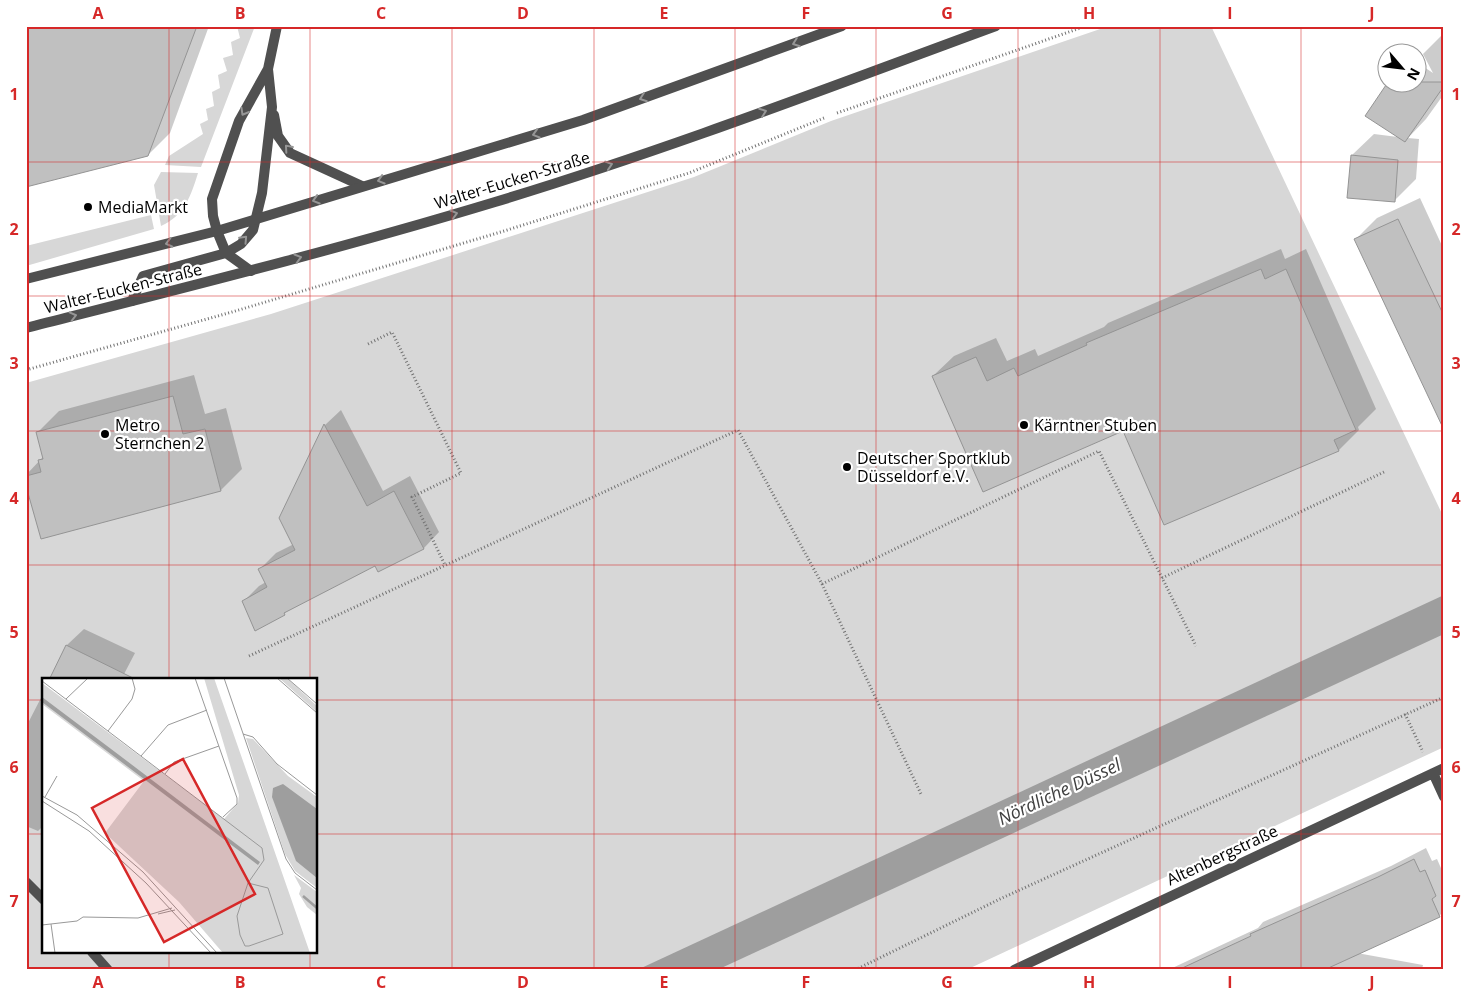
<svg xmlns="http://www.w3.org/2000/svg" width="1470" height="996" font-family="'Open Sans',sans-serif">
<style>
.green{fill:#d7d7d7;fill-rule:evenodd}
.water{fill:#9e9e9e}
.shadow{fill:#0003}
.building{fill:#c0c0c0;stroke:#949494}
.lines{fill:none;stroke-linecap:round;stroke-linejoin:round}
.path{stroke:#727272;stroke-width:3;stroke-dasharray:1 2.5;stroke-linecap:butt}
.lane{stroke:#505050;stroke-width:10}
.street{stroke:#505050;stroke-width:10}
.oneway{stroke:#969696}
.grid{fill:none;stroke:#d62828;stroke-width:1;stroke-opacity:0.55}
.poi-dot{fill:#000;stroke:#fff;stroke-width:2}
.labels{text-anchor:middle;dominant-baseline:central;stroke-width:4.5;stroke-linejoin:round;paint-order:stroke}
.street-label{font-size:16px;fill:#000;stroke:#fff}
.poi-label{font-size:16px;fill:#000;stroke:#fff;text-anchor:start}
.water-label{font-size:18px;font-style:italic;fill:#3f3f3f;stroke:#fff}
.inset-river{fill:none;stroke:#9e9e9e;stroke-width:2.5}
.inset-road{fill:none;stroke:#999;stroke-width:1}
.view{fill:#d62828;fill-opacity:0.15;stroke:#d62828;stroke-width:2.5}
.inset-edge{fill:none;stroke:#000;stroke-width:2.5}
.neatline{fill:none;stroke:#d62828;stroke-width:2}
.grid-label{font-size:16px;text-anchor:middle;font-weight:bold;fill:#d62828}
</style>
<rect width="100%" height="100%" fill="#fff"/>
<path class="green" d="M237,26H255L201,167L165,165L169,156L203,134L200,124L208,120L206,109L214,106L212,92L220,88L218,75L227,71L223,58L233,55L231,42L240,38Z
M1109,26H1211L1444,518V747L966,970H26V383L271,314L694,177L831,121ZM44,680H316V952H44Z
M161,172L198,173C191,196 184,216 161,226L154,185Z
M151,215L154,229L26,266V246Z"/>
<path class="water" d="M1444,595V634L717,970H637Z"/>
<path class="shadow" d="M26,26H209L170,133L148,155Z
M1444,33V94L1426,119L1408,138L1419,139L1416,179L1394,201L1352,155L1374,134L1398,137L1418,82V63L1433,73L1423,54Z
M1420,198L1444,250V418L1356,239L1377,218Z
M1281,249L1285,259L1306,249L1376,409L1358,427L1359,430L1339,450L1124,430L933,376L954,356L996,338L1007,361L1035,349L1038,356L1104,327L1108,323Z
M194,375L205,414L226,408L242,469L221,490L26,481V475L43,457L37,433L59,411Z
M341,410L383,491L410,476L439,532L424,548L379,570L376,565L289,609L284,614L243,602L259,586L266,582L260,569L276,553L294,544L280,518L325,425Z
M84,629L135,653L123,676L50,680L67,645Z
M44,692V825L38,831L26,826V727Z
M1426,848L1432,861L1437,859L1444,875V911L1439,916L1357,953L1423,965L1422,969L1427,970H1168L1258,928L1263,922L1391,866Z"/>
<path class="building" d="M26,26H197L148,156L26,187Z
M1388,82H1444V86L1405,142L1365,116Z
M1351,155L1398,160L1395,202L1347,198Z
M1398,219L1444,316V430L1354,239Z
M1261,269L1265,279L1286,269L1356,430L1334,440L1339,451L1164,525L1123,431L983,492L932,376L976,357L987,381L1014,368L1018,376L1087,345L1086,343Z
M173,396L183,434L205,429L221,491L41,539L26,486V476L41,472L38,460L43,459L36,432Z
M324,424L367,506L394,491L424,549L378,572L375,566L284,613L285,615L255,631L242,601L267,587L258,569L295,550L279,518Z
M66,645L137,680H49Z
M1414,859L1420,872L1425,870L1436,896L1432,899L1440,917L1324,970H1178L1251,936L1250,934L1378,877Z"/>
<g class="lines">
<path class="path" d="M837,113L1086,26
M368,344L392,332L461,473L412,497L445,565
M26,370L232,312L504,231L689,173L824,118
M1162,578L1384,472
M822,584L1099,451L1196,646
M249,656L738,430L822,584L921,794
M1405,714L1423,752
M855,970L1002,898L1444,697"/>
<path class="lane" d="M274,115L278,136L290,153L362,186
M251,271L226,253L217,231L213,216L212,199L239,121L268,69
M132,301L143,276L226,253L241,244L253,230L262,193L272,107L268,69L277,26
M26,882L44,900
M92,952L108,970"/>
<path class="street" d="M26,279L217,231L583,120L842,26
M26,328C183,288 340,249 495,202C664,151 830,87 996,26
M1433,773L1444,797
M1014,970L1444,768"/>
</g>
<defs><path id="oneway-chevron" d="M-2-3.5L2.5 0L-2 3.5" fill="none" stroke-width="1.6" stroke-linecap="round" stroke-linejoin="round" transform="scale(1.25)"/></defs>
<g class="oneway">
<use href="#oneway-chevron" transform="translate(796 43) rotate(160)"/>
<use href="#oneway-chevron" transform="translate(643 98) rotate(160)"/>
<use href="#oneway-chevron" transform="translate(244 112) rotate(120)"/>
<use href="#oneway-chevron" transform="translate(763 112) rotate(-20)"/>
<use href="#oneway-chevron" transform="translate(536 134) rotate(163)"/>
<use href="#oneway-chevron" transform="translate(288 148) rotate(-131)"/>
<use href="#oneway-chevron" transform="translate(609 165) rotate(-18)"/>
<use href="#oneway-chevron" transform="translate(381 180) rotate(163)"/>
<use href="#oneway-chevron" transform="translate(316 200) rotate(163)"/>
<use href="#oneway-chevron" transform="translate(454 214) rotate(-16)"/>
<use href="#oneway-chevron" transform="translate(244 239) rotate(-47)"/>
<use href="#oneway-chevron" transform="translate(169 243) rotate(166)"/>
<use href="#oneway-chevron" transform="translate(298 258) rotate(-16)"/>
<use href="#oneway-chevron" transform="translate(73 316) rotate(-14)"/>
</g>
<path class="grid" d="M169,26V680M310,26V680M452,26V970M594,26V970M735,26V970M876,26V970M1018,26V970M1160,26V970M1301,26V970M26,162H1444M26,296H1444M26,431H1444M26,565H1444M26,700H44M316,700H1444M26,834H44M316,834H1444M169,952V970M310,952V970"/>
<g class="poi-dot">
<circle cx="88" cy="207" r="5"/>
<circle cx="1024" cy="425" r="5"/>
<circle cx="105" cy="434" r="5"/>
<circle cx="847" cy="467" r="5"/>
</g>
<g class="labels">
<g class="street-label">
<text transform="translate(512 180) rotate(-17)">Walter-Eucken-Straße</text>
<text transform="translate(123 288) rotate(-14)">Walter-Eucken-Straße</text>
<text transform="translate(1222 855) rotate(-25)">Altenbergstraße</text>
</g>
<g class="poi-label">
<text x="98" y="207">MediaMarkt</text>
<text x="115" y="425">Metro<tspan x="115" dy="18">Sternchen 2</tspan></text>
<text x="1034" y="425">Kärntner Stuben</text>
<text x="857" y="458">Deutscher Sportklub<tspan x="857" dy="18">Düsseldorf e.V.</tspan></text>
</g>
<g class="water-label">
<text transform="translate(1059 791) rotate(-25)">Nördliche Düssel</text>
</g>
</g>
<g transform="translate(42 678)">
<rect width="275" height="275" fill="#fff"/>
<path d="M162,0H172L268,275H181L137,224L63,155L102,103L0,26V5L182,141L196,125L197,117ZM237,0H245L275,28V34ZM204,60L211,61L246,98L275,119V210L253,193L243,176ZM252,197L275,214V237L265,229L257,216L259,210Z" fill="#d7d7d7"/>
<path d="M0,19L81,80L218,184L216,187L0,24ZM241,106L275,131V200L254,183L230,119L231,110Z" fill="#9e9e9e"/>
<path class="inset-river" d="M261,218L275,230"/>
<path class="inset-road" d="M153,0L195,120V126L181,139M182,0L244,181L253,195L275,212M235,0L275,35M245,0L275,26M0,3L220,170L222,182L206,205L226,210L241,256L207,268H203L198,257L195,238L206,205M24,21L46,0M66,53L90,21L93,11L90,0M201,56L211,59L235,86L275,117M99,78L126,47L165,32M123,96L132,84L177,68M0,118L35,137L101,194L175,275M3,119L15,98M0,123L47,153L104,205L169,275M116,236L133,232M9,246L13,275M0,247L35,243L41,239L96,240L130,230"/>
<path class="view" d="M141,81L213,216L122,264L50,130Z"/>
<rect width="275" height="275" class="inset-edge"/>
</g>
<rect width="1470" height="996" fill="none" stroke="#ffffff" stroke-width="55"/>
<g transform="translate(1402 68) rotate(118)"><circle r="24" fill="#ffffff" stroke="#999999"/>
<path d="M0-4L9 19L0 12L-9 19Z" fill="#000000"/>
<text y="-8" font-size="14" font-weight="bold" text-anchor="middle" fill="#000000">N</text>
</g>
<rect x="28" y="28" width="1414" height="940" class="neatline"/>
<g class="grid-label">
<text x="98" y="19">A</text>
<text x="240" y="19">B</text>
<text x="381" y="19">C</text>
<text x="523" y="19">D</text>
<text x="664" y="19">E</text>
<text x="806" y="19">F</text>
<text x="947" y="19">G</text>
<text x="1089" y="19">H</text>
<text x="1230" y="19">I</text>
<text x="1372" y="19">J</text>
<text x="14" y="100">1</text>
<text x="1456" y="100">1</text>
<text x="14" y="235">2</text>
<text x="1456" y="235">2</text>
<text x="14" y="369">3</text>
<text x="1456" y="369">3</text>
<text x="14" y="504">4</text>
<text x="1456" y="504">4</text>
<text x="14" y="638">5</text>
<text x="1456" y="638">5</text>
<text x="14" y="773">6</text>
<text x="1456" y="773">6</text>
<text x="14" y="907">7</text>
<text x="1456" y="907">7</text>
<text x="98" y="988">A</text>
<text x="240" y="988">B</text>
<text x="381" y="988">C</text>
<text x="523" y="988">D</text>
<text x="664" y="988">E</text>
<text x="806" y="988">F</text>
<text x="947" y="988">G</text>
<text x="1089" y="988">H</text>
<text x="1230" y="988">I</text>
<text x="1372" y="988">J</text>
</g>
</svg>
